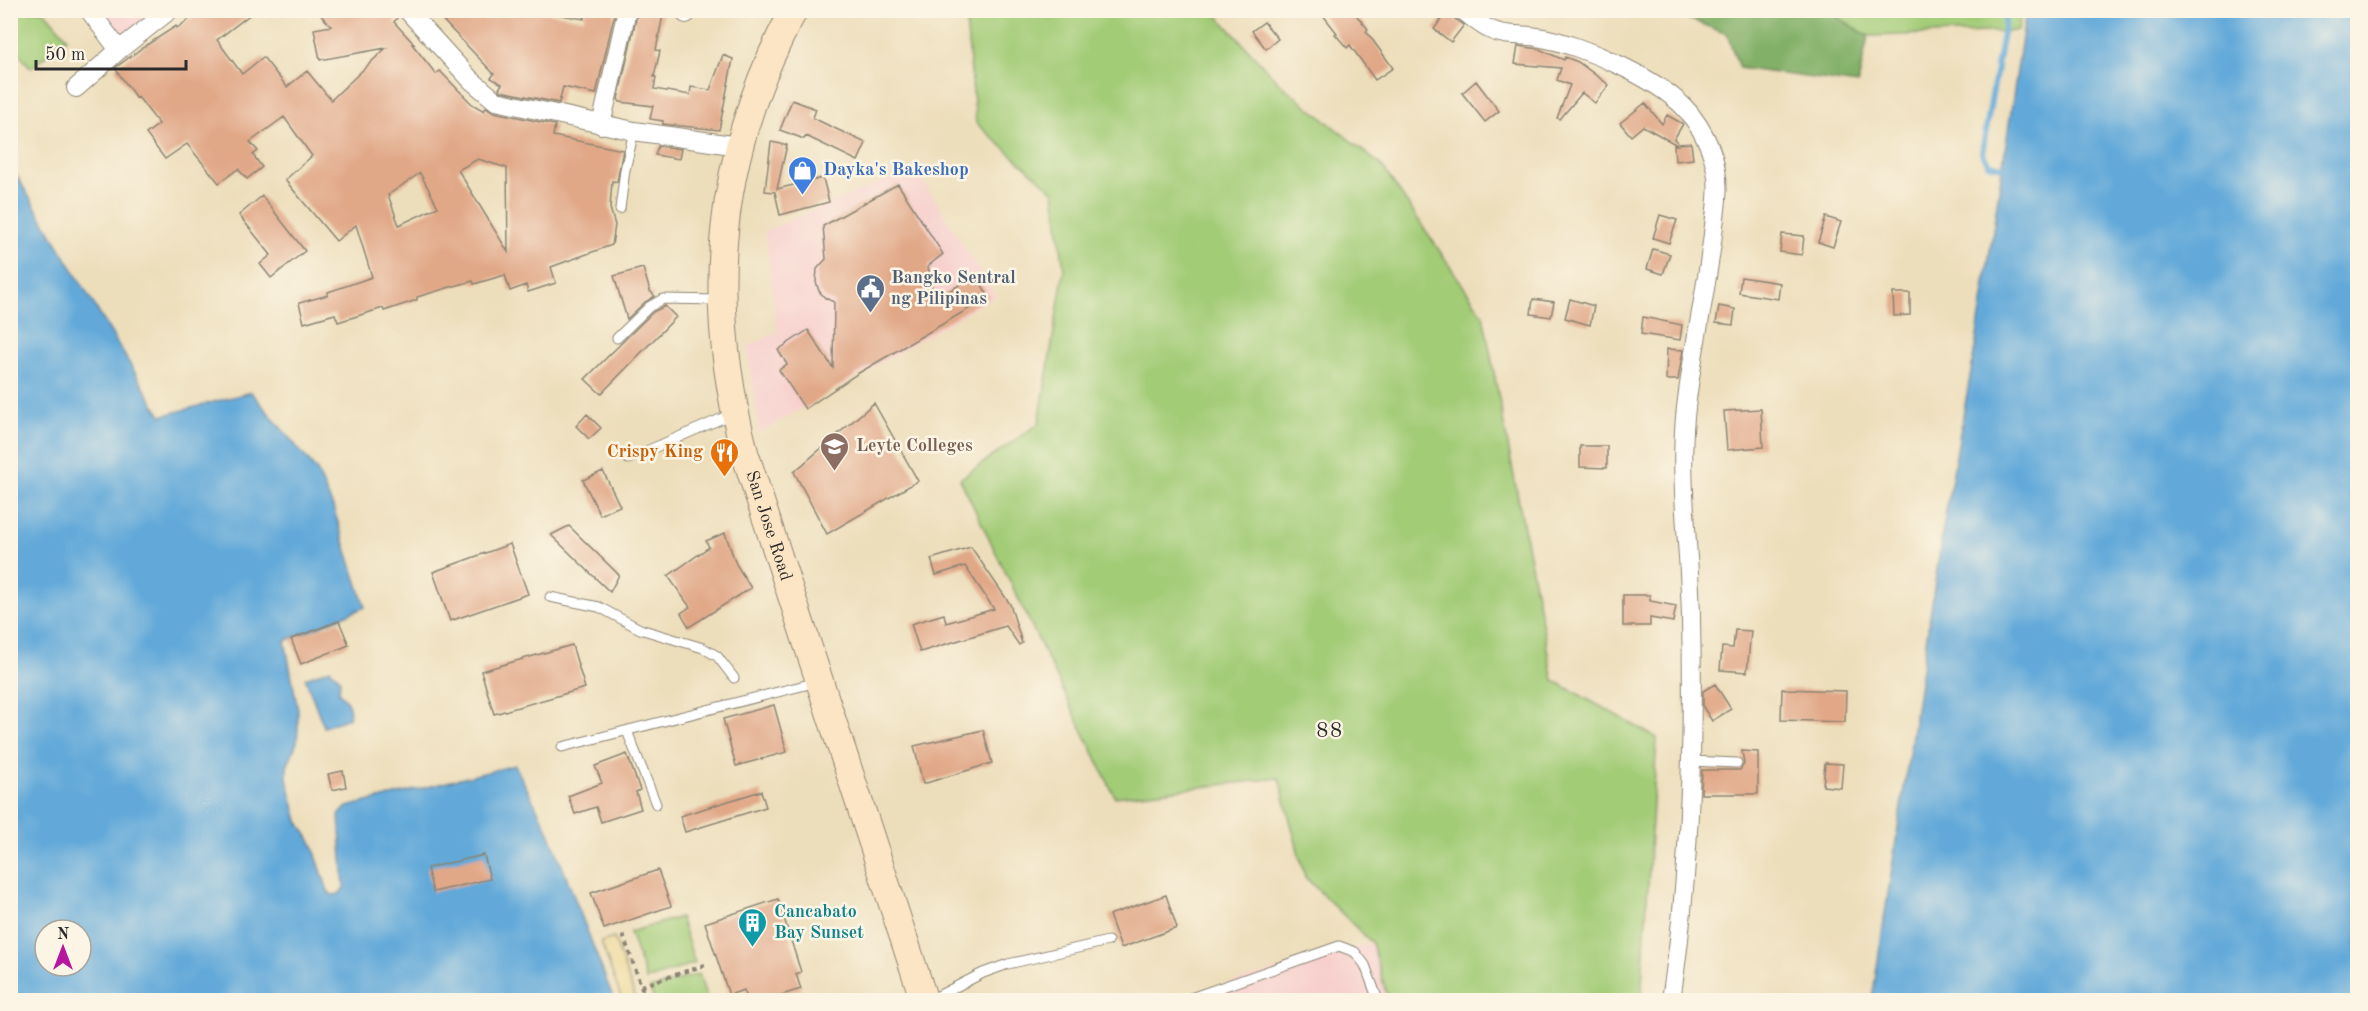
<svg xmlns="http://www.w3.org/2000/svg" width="2368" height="1011" font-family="'Old Standard TT',serif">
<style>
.built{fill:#f7d0ce}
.green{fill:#a3cc77;stroke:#677c51;stroke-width:1.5}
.forest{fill:#82b068;stroke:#566e4a;stroke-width:1.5}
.sand{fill:#eeda9e;stroke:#8c8264;stroke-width:1.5}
.water{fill:#62a9d9;stroke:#466a82;stroke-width:1.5;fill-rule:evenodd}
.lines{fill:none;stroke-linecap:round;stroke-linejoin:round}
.stream{stroke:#62a9d9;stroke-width:6}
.building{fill:#e1a888;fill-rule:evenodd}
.service-casing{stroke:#8c8473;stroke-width:11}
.minor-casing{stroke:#8c8473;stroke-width:20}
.secondary-casing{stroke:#8c8473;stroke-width:29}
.path{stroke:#8c8473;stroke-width:4;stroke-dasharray:4.5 4.5;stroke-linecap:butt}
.service{stroke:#fff;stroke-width:9}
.minor{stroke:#fff;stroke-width:18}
.secondary{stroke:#fce5c4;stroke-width:27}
.labels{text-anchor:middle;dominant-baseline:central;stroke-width:5;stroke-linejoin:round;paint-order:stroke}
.shop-label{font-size:18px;font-weight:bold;fill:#366cbe;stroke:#fcf5e5;text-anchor:start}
.service-label{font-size:18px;font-weight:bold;fill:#4e5e75;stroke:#fcf5e5;text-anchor:start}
.education-label{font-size:18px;font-weight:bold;fill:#785e54;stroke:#fcf5e5;text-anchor:start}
.food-label{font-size:18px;font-weight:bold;fill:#c56008;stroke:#fcf5e5;text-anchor:end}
.street-label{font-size:18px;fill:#2b2b2b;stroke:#fcf5e5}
.culture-label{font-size:18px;font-weight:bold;fill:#0d838f;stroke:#fcf5e5;text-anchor:start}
.quarter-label{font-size:21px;letter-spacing:1.5px;fill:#2b2b2b;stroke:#fcf5e5}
</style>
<rect width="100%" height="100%" fill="#fcf5e5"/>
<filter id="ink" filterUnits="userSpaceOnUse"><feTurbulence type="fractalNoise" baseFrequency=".0167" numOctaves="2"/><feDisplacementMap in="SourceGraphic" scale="12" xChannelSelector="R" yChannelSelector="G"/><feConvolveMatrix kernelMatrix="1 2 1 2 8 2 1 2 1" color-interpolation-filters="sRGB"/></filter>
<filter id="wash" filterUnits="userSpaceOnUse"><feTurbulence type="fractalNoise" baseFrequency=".008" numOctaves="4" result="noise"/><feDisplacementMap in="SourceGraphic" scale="24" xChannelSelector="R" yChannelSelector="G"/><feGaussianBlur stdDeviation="1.35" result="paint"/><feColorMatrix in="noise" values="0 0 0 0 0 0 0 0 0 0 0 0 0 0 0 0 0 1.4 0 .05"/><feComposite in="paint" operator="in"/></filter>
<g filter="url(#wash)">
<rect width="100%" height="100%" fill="#eddebb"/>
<path class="built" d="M94,11H156L126,33L106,27Z
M915,168L995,296L760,433L747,347L777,332L765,231Z
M1372,943L1388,1000H1170Z"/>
<path class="green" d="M10,11H44L67,38L31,68L11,45Z
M965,11H1213L1279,83L1382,166L1483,315L1553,680L1657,738L1641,1000H1388L1372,943L1305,877L1279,778L1115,797L960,479L1039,423L1064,270L1054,192L976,123Z
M1828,11H2021L2018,31L1868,36Z
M680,917L695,963L646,980L630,932Z
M699,974L707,1000H654L650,989Z"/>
<path class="forest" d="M1669,11H1828L1868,36L1858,84L1739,68L1727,34Z"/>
<path class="sand" d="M614,938L636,1000H622L601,942Z"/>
<path class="water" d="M2026,11H2357V1000H1872L1943,529L1976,343Z
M10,165L161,416L251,392L317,471L333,507L365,607L285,641L298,710V728L297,742L287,767V779L298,821L312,843L328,891L332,895L339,894L344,888L339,815L347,807L515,765L549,832L614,1000H11ZM45,930H81V966H45Z
M330,669L340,679L339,693C348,700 351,707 349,718L324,727L305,678Z"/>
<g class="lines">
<path class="stream" d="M2002,167L1989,164L1982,153L2007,10"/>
</g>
<g id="blocks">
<path class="building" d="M202,10H256L217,40L242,74L263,57L287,87L307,71L331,100L386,48L320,60L314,29L331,26L316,10H390L397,18L394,22L414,44H412L436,74L440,71L472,104L484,111L486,107L494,112L555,125L553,136L623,150L617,182L612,181L610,208L615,225L612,245L551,267L556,283L528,292L526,285L510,291L505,275L474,284L473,281L447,288L417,297V300L384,311L383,308L338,322L335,314L304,323L299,303L328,295V292L372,277L356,225L336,241L285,180L312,156L284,117L250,142L258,151L253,155L262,167L247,179L238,169L219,183L187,144L165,159L146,134L159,124L138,97L136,98L115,68L142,48L176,26L177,28ZM478,159L507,168L508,252L458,170ZM420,173L438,207L399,225L388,195Z
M433,10H531L584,19L585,10L615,12L596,94L563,87L559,103L501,91L499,89L502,84L491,78L494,74Z
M638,10H664L656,50L660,51L654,77H656L654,89L690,95L691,87L710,90L723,55L733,59L719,130L663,124V121L650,119L653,106L620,102L618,99Z
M1319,10H1352L1368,29L1366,31L1393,68L1375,80L1350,45L1347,48L1335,34L1337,33Z
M1448,10L1451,11L1455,19L1464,25L1451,42L1434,29Z
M1264,22L1278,39L1266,49L1252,31Z
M1518,46L1539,49L1564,60L1565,57L1578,62L1609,85L1595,103L1582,93L1560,119L1557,118L1570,85L1557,80L1561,68L1515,64Z
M1476,81L1499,111L1485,122L1462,93Z
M792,100L816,109L813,118L866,143L858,161L806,136L804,139L780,130Z
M1645,103L1662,124L1667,115L1683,124L1674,139L1679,144L1691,143L1693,159L1675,161L1674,145H1677L1643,126L1631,136L1620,123Z
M771,142L787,145L777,189L823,178L829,202L780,215L775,192L765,191Z
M658,146L681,149L679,159L655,155Z
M898,184L943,254L928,266L934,300L976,275L989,297L857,374L805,409L779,370L787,364L778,350L808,330L833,368L834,302L825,298L819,291L816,282L817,269L826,259L823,226Z
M262,196L305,251L271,278L260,264L271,255L239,215Z
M1660,215L1677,220L1669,243L1653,238Z
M1826,217L1841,222L1833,247L1818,242Z
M1782,234L1804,236L1802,255L1780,252Z
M1653,249L1670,254L1663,274L1647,269Z
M643,268L650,291L655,296L645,302L627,319L614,276Z
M1741,277L1780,283L1778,299L1739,293Z
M1893,293H1910V315L1894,316Z
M1533,299L1554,302L1551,317L1531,314Z
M1570,299L1594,306L1590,325L1565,318Z
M665,306L676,317L601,394L585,379L653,312Z
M1719,306L1735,309L1733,325L1716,323Z
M1643,317L1682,325L1680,340L1641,334Z
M1667,349L1683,350L1678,380H1666Z
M874,403L918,481L827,534L794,472Z
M1761,409L1763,447L1727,450L1724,411Z
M587,414L601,428L589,439L576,426Z
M1580,446H1607V468L1580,467Z
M603,471L620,506L600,515L583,480Z
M569,526L619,575L610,592L551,535Z
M725,533L736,564L751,588L689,627L681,613L690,607L668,576L709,547L706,541Z
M510,544L528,594L450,621L433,572Z
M971,547L1010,604L1022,643L1019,645L1006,626L920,652L911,624L944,614L946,623L994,609L965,566L936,575L931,559Z
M1623,595H1650V601L1676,606L1673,622L1650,618V626H1623Z
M339,621L349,645L301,664L291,639Z
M1735,630L1751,631L1747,672L1720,670L1722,647L1733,648Z
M572,645L585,688L494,714L481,671Z
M1715,684L1731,709L1712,721L1703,707V691Z
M1782,689L1846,691L1845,722L1781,720Z
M774,705L787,752L736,766L723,719Z
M983,730L992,763L923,784L914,746Z
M1742,751L1758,752V794H1701L1702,770H1740L1744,764Z
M627,754L640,790L636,792L641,809L601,822L596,807L575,814L568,796L602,783L595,766Z
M1825,763L1843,764L1841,788L1823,786Z
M343,771L346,787L332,790L328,774Z
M761,791L766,807L685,832L680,816Z
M484,855L490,879L433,892L427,868Z
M658,870L671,906L604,929L591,893Z
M1166,895L1177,928L1121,948L1109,915Z
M778,899L801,972L796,974L801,989L765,1000H748L744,990L729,995L705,923Z"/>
</g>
</g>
<g filter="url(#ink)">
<use href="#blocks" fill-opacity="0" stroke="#8c8473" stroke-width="1.5"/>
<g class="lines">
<defs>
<path id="service" d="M620,209L625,170L634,131
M617,338L649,307L663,299L720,300
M628,459L732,414
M550,597L599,607L640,629L703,648L717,656L734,678
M627,731L656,804
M562,747L817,682
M1691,761L1737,763
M930,1000L983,973L1008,964L1108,941
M1185,1000L1339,946L1355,952L1365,965L1378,1000"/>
<path id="minor" d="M89,10L119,50
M407,10L471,80L496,101L634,131L739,146
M1462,10C1472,17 1481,26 1491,30C1506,37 1521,34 1537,37C1579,43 1669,82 1693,118C1704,133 1713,152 1716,170C1720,191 1715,214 1713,234C1706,295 1691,356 1685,417C1679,485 1690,552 1691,619C1694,746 1690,875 1671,1000
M686,14L690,10
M76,88L119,50L170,10
M601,125L627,10"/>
<g id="secondary">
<path id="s1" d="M794,10C716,153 704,299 745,454L924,1000"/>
</g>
</defs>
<use href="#service" class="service-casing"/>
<use href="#minor" class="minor-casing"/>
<use href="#secondary" class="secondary-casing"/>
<path class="path" d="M623,935L646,1000
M641,986L705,965"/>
<use href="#service" class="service"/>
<use href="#minor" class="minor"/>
<use href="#secondary" class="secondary"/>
</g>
</g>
<defs>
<symbol id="shop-pin" viewBox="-11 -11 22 30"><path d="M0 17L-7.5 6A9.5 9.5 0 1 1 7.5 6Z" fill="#3f7fe0" stroke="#fcf5e5"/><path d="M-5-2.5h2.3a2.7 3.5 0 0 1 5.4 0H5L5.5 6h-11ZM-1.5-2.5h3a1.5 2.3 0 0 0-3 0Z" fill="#fff"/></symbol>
<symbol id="civic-pin" viewBox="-11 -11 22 30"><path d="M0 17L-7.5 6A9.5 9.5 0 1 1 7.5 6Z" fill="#5c6f8a" stroke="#fcf5e5"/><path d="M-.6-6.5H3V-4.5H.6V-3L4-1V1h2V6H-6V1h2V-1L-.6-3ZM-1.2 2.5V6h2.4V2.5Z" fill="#fff"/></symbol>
<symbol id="university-pin" viewBox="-11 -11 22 30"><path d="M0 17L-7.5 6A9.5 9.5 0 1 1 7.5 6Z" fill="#8d6e63" stroke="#fcf5e5"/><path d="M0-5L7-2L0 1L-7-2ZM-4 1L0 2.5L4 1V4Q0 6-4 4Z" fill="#fff"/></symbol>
<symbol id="restaurant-pin" viewBox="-11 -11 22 30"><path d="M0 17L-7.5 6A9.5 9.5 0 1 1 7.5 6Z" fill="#e8710a" stroke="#fcf5e5"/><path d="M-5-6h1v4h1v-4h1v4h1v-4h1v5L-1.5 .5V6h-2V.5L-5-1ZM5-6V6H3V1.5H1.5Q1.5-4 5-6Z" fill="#fff"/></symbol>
<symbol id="building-pin" viewBox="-11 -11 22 30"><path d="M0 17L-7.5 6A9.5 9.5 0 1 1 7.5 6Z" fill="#0f9aa8" stroke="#fcf5e5"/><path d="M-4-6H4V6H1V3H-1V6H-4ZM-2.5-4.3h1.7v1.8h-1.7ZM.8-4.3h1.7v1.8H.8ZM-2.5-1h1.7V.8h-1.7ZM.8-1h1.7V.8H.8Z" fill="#fff"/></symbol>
</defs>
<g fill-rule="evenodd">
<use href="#shop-pin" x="786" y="154" width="33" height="45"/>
<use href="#civic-pin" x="854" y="272" width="33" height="45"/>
<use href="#university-pin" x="818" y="430" width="33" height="45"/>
<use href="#restaurant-pin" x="708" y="436" width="33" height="45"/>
<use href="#building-pin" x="736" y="906" width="33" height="45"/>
</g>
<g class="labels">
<g class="shop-label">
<text x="823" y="170">Dayka's Bakeshop</text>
</g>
<g class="service-label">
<text x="891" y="278">Bangko Sentral<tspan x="891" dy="21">ng Pilipinas</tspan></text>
</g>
<g class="education-label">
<text x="856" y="446">Leyte Colleges</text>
</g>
<g class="food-label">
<text x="703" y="452">Crispy King</text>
</g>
<g class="street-label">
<text stroke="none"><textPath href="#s1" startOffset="534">San Jose Road</textPath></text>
</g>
<g class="culture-label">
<text x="774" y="912">Cancabato<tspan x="774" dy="21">Bay Sunset</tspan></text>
</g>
<g class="quarter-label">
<text x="1330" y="731">88</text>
</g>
</g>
<rect width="2368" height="1011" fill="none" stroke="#fcf5e5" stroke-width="36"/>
<g transform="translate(63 948)"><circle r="28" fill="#fcf5e5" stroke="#a8a49b" stroke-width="1.5"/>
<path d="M0-4.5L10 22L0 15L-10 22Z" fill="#b5179e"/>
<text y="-9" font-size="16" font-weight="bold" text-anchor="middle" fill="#2b2b2b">N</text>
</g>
<path d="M36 60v9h150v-9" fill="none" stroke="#2b2b2b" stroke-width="3"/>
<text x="45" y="60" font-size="18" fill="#2b2b2b" stroke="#fcf5e5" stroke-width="4.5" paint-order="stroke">50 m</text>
</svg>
